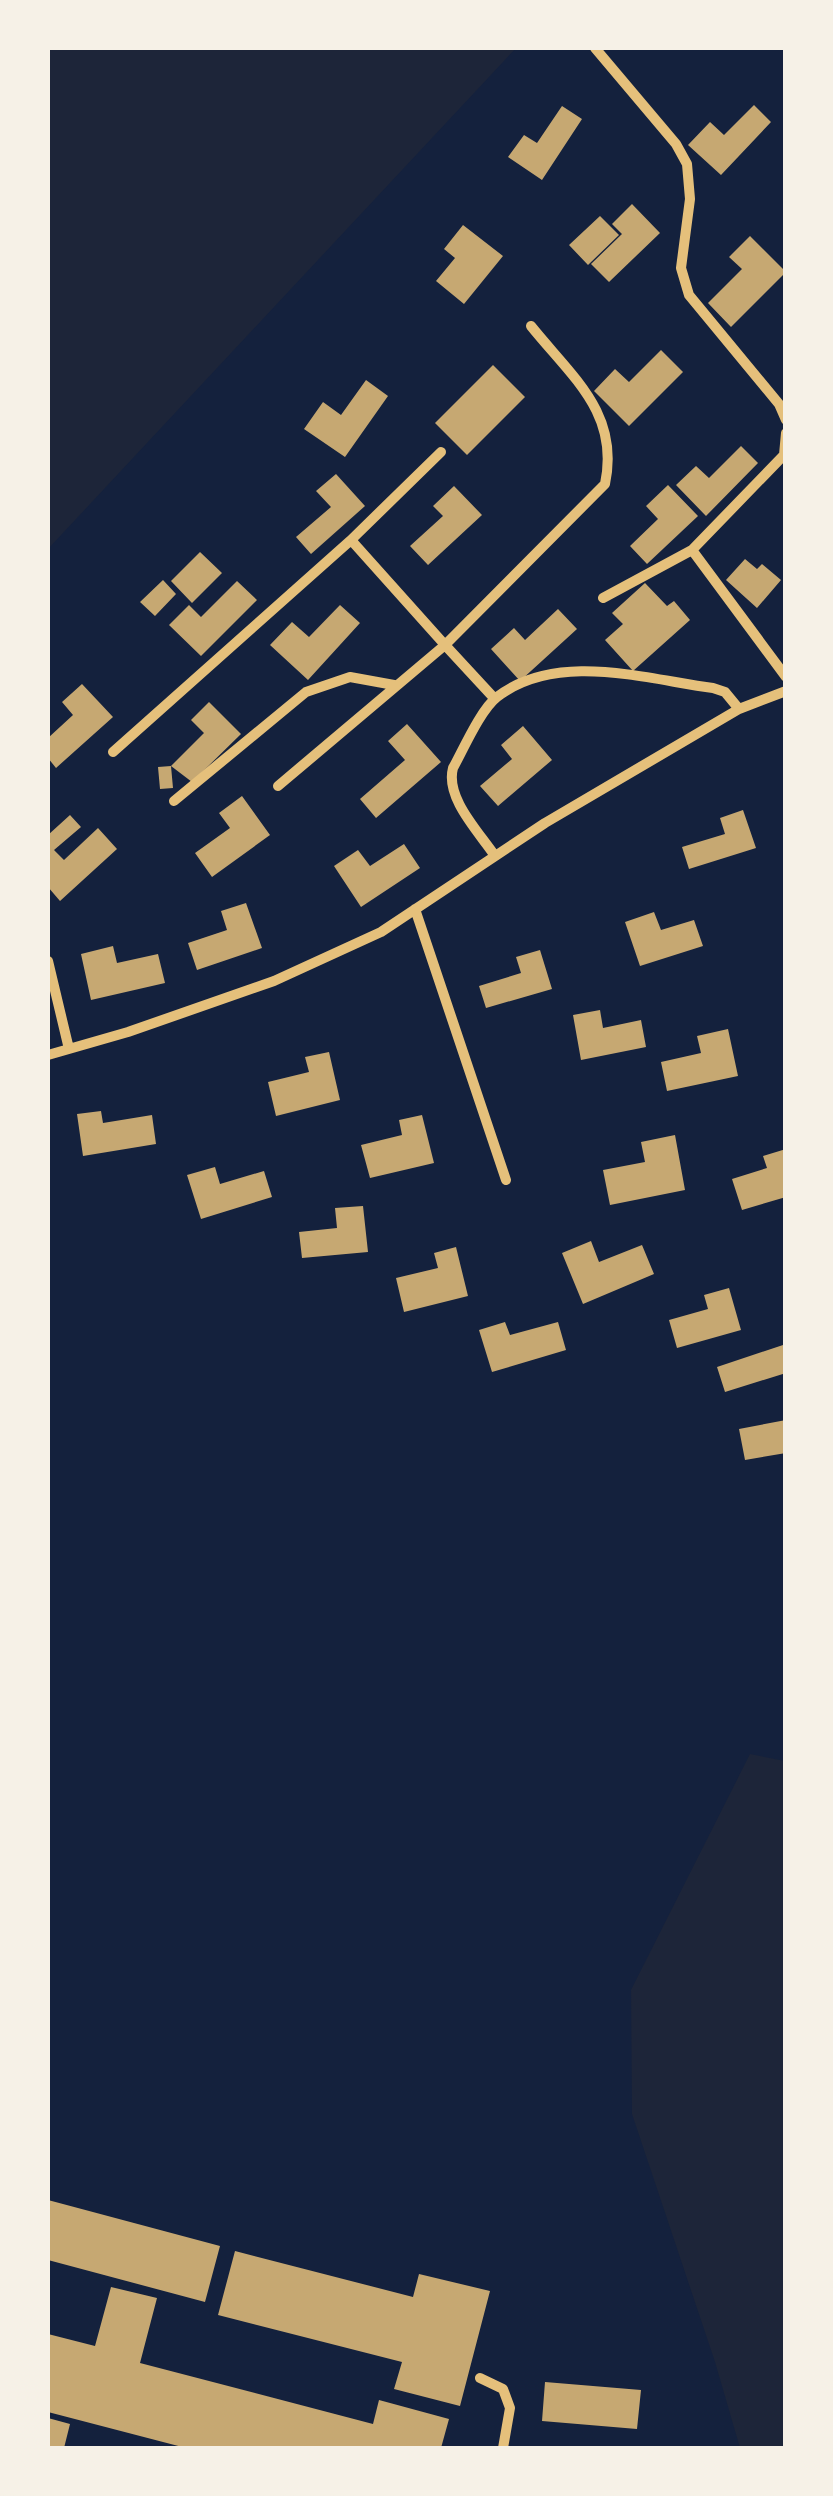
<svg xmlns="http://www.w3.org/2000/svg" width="833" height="2496" font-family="'Golos Text',sans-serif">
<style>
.green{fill:#1d2539}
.building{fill:#c6a872}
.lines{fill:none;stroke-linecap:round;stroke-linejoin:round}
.minor{stroke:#e5c07b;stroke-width:10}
</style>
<rect width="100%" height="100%" fill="#14213d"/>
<path class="green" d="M48,48H516L48,549Z
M750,1754L785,1761V2448H740L715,2362L632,2114L631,1990Z"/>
<path class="building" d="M754,105L771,122L721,175L688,145L710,122L724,135Z
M562,106L582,119L542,180L508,157L524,135L537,143Z
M632,204L660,233L609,282L591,264L622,234L612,224Z
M600,216L619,235L588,265L569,245Z
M463,225L503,256L464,304L436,281L455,258L444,249Z
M750,236L786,272L731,327L708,303L742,269L729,257Z
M661,350L683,372L629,426L594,391L615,369L629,382Z
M493,365L525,397L467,455L435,423Z
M366,380L388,396L345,457L304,429L323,402L341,415Z
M741,446L758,463L706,516L676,485L696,466L709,478Z
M336,474L365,506L311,554L296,537L331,507L316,491Z
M668,485L698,516L647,564L630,546L658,519L646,506Z
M454,486L482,515L428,565L410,546L443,516L433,506Z
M200,552L222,573L192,603L171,581Z
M745,559L757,569L762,564L781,580L757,608L726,580Z
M163,580L176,594L155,616L140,602Z
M237,581L257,600L201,656L169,625L189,605L201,617Z
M645,583L667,606L674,601L690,620L633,671L605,640L623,624L612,613Z
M340,605L360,623L308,680L270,645L292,622L309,637Z
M558,609L577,629L520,681L491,649L514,628L525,640Z
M82,684L113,717L56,768L48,758V738L73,715L62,702Z
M209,702L241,734L192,782L171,766L204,733L191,720Z
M407,724L441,762L376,818L360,799L405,760L388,741Z
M523,726L552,760L498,806L480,786L512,759L501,745Z
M171,766L173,788L160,789L158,767Z
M242,796L270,835L212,877L195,853L230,828L219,813Z
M743,810L756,848L689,869L682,847L725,834L720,818Z
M70,815L81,827L54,850L64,860L98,828L117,849L60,901L48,887V835Z
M404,844L420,868L361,907L334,866L358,850L370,866Z
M246,903L262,948L197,970L188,943L227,930L221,911Z
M654,912L661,930L694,920L703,946L640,966L625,922Z
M113,946L117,963L158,954L165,983L91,1000L81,954Z
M540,950L552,989L486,1008L479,986L521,973L516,957Z
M600,1010L603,1028L641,1020L646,1047L581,1060L573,1015Z
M728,1029L738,1076L667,1091L661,1062L701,1053L697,1036Z
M329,1052L340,1100L276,1116L268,1082L309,1072L305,1057Z
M101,1111L103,1123L152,1115L156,1144L83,1156L77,1114Z
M422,1115L434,1163L370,1178L361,1145L402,1135L399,1120Z
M675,1135L685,1190L610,1205L603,1170L645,1162L641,1142Z
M786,1149V1197L742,1210L732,1179L767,1168L763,1156Z
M215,1167L220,1184L264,1171L272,1197L201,1219L187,1175Z
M363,1206L368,1252L302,1258L299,1232L337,1228L335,1208Z
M591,1241L599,1262L642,1245L654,1274L583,1304L562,1253Z
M456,1247L468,1296L404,1312L396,1278L438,1268L434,1253Z
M729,1288L741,1330L677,1348L669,1320L708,1309L704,1295Z
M505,1322L510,1335L558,1322L566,1350L492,1372L479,1330Z
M786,1344V1373L725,1392L717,1367Z
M786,1420V1453L745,1460L739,1429Z
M48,2200L220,2246L205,2302L48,2260Z
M235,2251L413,2297L419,2274L490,2291L460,2406L394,2389L402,2362L218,2315Z
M111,2287L157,2298L140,2363L373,2424L379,2400L449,2419L441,2448H186L48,2412V2334L95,2346Z
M545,2382L641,2390L637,2429L542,2421Z
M48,2418L70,2424L64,2448H48Z"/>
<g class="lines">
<path class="minor" d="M595,48L676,144L687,164L690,199L681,268L689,295L779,404L786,420
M786,433L784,455L692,550L786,677
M603,598L692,550
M494,698L445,645L605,484C620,413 572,377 531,326
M113,752L351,540L441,452
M278,786L445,645L351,540
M174,801L306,692L350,677L394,685
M495,856C479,832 445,798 453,768C463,750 481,709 497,697C557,651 645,679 713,688L725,692L739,709
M415,909L506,1180
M48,961L69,1049
M48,1055L128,1032L274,981L381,932L545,823L739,709L786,691
M480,2378L503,2389L510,2408L503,2448"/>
</g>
<rect width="833" height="2496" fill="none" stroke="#f6f1e7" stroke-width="100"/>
</svg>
